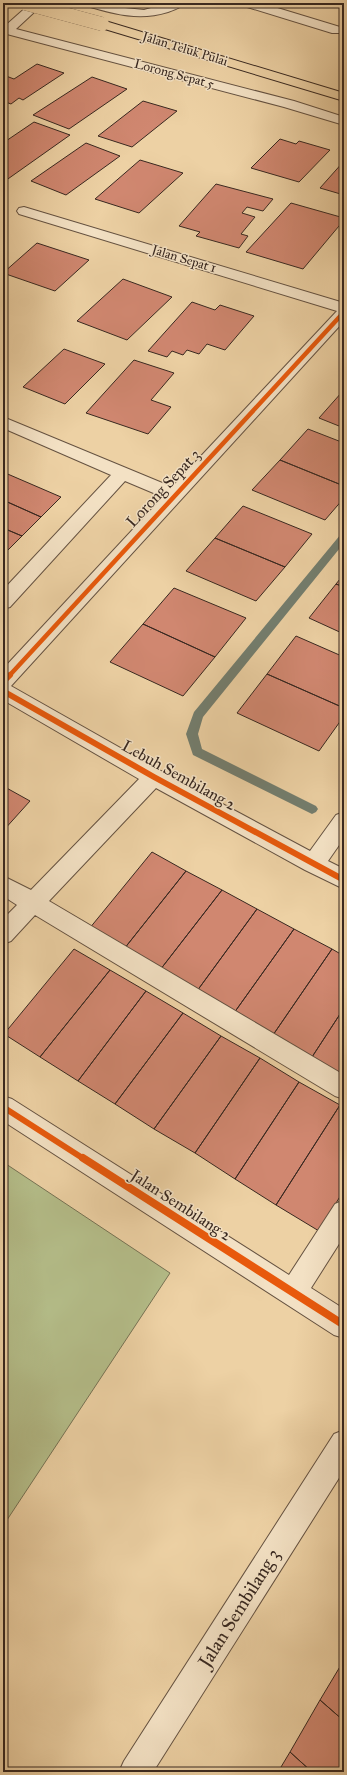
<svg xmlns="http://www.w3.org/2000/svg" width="347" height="1775" font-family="'IM FELL Great Primer',serif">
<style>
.green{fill:#b4bd89;stroke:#767254}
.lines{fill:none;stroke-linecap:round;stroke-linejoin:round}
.stream{fill:#737e6f;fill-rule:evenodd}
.building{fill:#d08770;stroke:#382820}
.minor-casing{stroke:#655241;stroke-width:2}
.major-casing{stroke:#382820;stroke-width:2}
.minor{fill:#f3e1c4;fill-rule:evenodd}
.major{fill:#edd1a4;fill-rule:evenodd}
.major-bridge-casing{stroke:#382820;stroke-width:14;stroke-linecap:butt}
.major-bridge{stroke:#edd1a4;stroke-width:14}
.cycleway-far2-casing{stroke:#f3e1c4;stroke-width:6}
.cycleway-far1-casing{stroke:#f3e1c4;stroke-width:8}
.cycleway-casing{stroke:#f3e1c4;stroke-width:10}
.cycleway-far2{stroke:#e8590c;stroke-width:4.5}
.cycleway-far1{stroke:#e8590c;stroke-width:6}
.cycleway{stroke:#e8590c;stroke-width:8}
.labels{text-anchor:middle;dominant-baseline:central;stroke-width:3;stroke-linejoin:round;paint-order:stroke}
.far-street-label{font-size:13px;fill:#382820;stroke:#f3e1c4}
.street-label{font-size:16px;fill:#382820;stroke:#f3e1c4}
.near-street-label{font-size:19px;fill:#382820;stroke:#f3e1c4}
</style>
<rect width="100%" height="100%" fill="#edd1a4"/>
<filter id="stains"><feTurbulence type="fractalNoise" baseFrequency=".005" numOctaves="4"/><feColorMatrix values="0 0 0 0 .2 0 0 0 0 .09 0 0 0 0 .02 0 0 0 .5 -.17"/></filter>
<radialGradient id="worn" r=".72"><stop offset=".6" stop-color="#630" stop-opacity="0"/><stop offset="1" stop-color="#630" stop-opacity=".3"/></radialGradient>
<path class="green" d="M3,1162L170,1273L3,1526Z"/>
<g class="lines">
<path class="stream" d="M344,533V543L203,717L198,734L202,749L316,806L318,809L316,812L312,814L193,755L186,734L194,712L341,534Z"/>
</g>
<path class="building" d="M37,64L64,73L23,100L19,98L11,104L3,101V77L6,76L14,79Z
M92,77L127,89L69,129L33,115Z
M143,101L177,111L132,147L98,136Z
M34,122L70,135L5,181H3V143Z
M280,139L296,144L299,141L330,150L299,182L251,168Z
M86,143L120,156L66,195L31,181Z
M140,160L183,173L139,213L95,199Z
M344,161V195L320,188Z
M216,184L273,199L263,211L247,207L242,213L255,217L241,234L248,236L239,248L196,236L200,232L179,226Z
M291,203L344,218V220L303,269L246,252Z
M37,243L89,260L55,291L3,273Z
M123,279L172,297L127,340L77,321Z
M192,302L215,310L220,305L254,316L225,350L207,344L199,354L187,350L183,355L172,351L167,357L148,351Z
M64,349L105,364L65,404L23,387Z
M134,360L174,373L151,400L171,407L148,434L86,413Z
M342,392H344V428L319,418Z
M308,429L344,443V486L280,460Z
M280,460L344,486V498L325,520L252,490Z
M3,472L61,497L41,517L3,500Z
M3,500L41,517L22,536L3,528Z
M243,506L312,534L285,567L215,538Z
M3,528L22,536L3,555Z
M215,538L285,567L256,601L186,571Z
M344,574V587L336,584Z
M336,584L344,587V634L309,618Z
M174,588L246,618L215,657L143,624Z
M143,624L215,657L183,696L110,662Z
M296,636L344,657V708L267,674Z
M267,674L344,708V716L319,751L237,713Z
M3,786L30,801L3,831Z
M152,852L186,871L124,949L89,929Z
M186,871L222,890L160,970L124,949Z
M222,890L257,909L197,991L160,970Z
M257,909L294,929L234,1013L197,991Z
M294,929L332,949L273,1035L234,1013Z
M74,949L110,970L40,1057L4,1034Z
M332,949L344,956V1008L312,1057L273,1035Z
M110,970L146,991L78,1081L40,1057Z
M146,991L183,1013L115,1104L78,1081Z
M344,1008V1075L312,1057Z
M183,1013L221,1036L154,1129L115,1104Z
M221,1036L260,1058L195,1153L154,1129Z
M260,1058L299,1082L235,1179L195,1153Z
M299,1082L340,1105L276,1205L235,1179Z
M340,1105L344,1107V1190L319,1231L276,1205Z
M344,1660V1721L320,1700Z
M320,1700L344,1721V1772H312L290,1752Z
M290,1752L312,1772H278Z"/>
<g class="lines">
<defs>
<path id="minor" d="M31,3H44L16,29L294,101L344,117V125L284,107L3,33V25L5,26Z
M85,3H104L125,8L144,10L168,3H184C181,8 173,10 168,12C139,21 115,14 87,6Z
M242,3H261L340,27L342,30L340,33H332L244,6Z
M24,207L344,303V321L11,686L161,771L310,851L336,815L344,812V838L328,861L344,869V889L305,870L156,788L49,901L344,1075V1099L335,1096L35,915L11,941L3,944V919L17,905L3,896V876L31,890L139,779L3,700V669L163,497L125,481L10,607L3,609V590L111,475L3,428V417L172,487L337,311L19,214L17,211L19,208Z
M3,1096L12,1099L289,1275L335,1204L344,1200V1236L311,1288L344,1309V1338L334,1335L3,1121Z
M344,1430V1470L153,1772H119L124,1761L334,1434Z"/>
<path id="major" d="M102,20L344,93V101L98,27L96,24L98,21Z"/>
</defs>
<use href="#minor" class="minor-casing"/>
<use href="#major" class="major-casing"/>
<use href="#minor" class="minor"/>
<use href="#major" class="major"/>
<defs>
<path id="major-bridge" d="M24,3L102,24"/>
</defs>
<use href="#major-bridge" class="major-bridge-casing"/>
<use href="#major-bridge" class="major-bridge"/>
<defs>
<path id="cycleway-far2" d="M9,676L344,312"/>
<path id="cycleway-far1" d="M3,682L10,675
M3,691L154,777L344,880
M3,1107L84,1159"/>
<path id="cycleway" d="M83,1158L344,1325"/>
</defs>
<use href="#cycleway-far2" class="cycleway-far2-casing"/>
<use href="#cycleway-far1" class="cycleway-far1-casing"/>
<use href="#cycleway" class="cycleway-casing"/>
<use href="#cycleway-far2" class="cycleway-far2"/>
<use href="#cycleway-far1" class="cycleway-far1"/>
<use href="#cycleway" class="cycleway"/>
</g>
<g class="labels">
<g class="far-street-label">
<text transform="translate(185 49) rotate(17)">Jalan Teluk Pulai</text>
<text transform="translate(174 74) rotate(15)">Lorong Sepat 5</text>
<text transform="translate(184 259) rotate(17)">Jalan Sepat 1</text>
</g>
<g class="street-label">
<text transform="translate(163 488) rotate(-47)">Lorong Sepat 3</text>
<text transform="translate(179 775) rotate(29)">Lebuh Sembilang 2</text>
<text transform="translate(181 1205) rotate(33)">Jalan Sembilang 2</text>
</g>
<g class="near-street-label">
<text transform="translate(239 1608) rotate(-58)">Jalan Sembilang 3</text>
</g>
</g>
<rect width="347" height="1775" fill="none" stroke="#edd1a4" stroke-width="16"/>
<rect x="4" y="4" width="339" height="1767" fill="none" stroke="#382820" stroke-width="2"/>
<rect x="8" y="8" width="331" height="1759" fill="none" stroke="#382820"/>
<rect width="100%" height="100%" filter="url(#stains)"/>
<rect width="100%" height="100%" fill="url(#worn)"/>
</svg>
